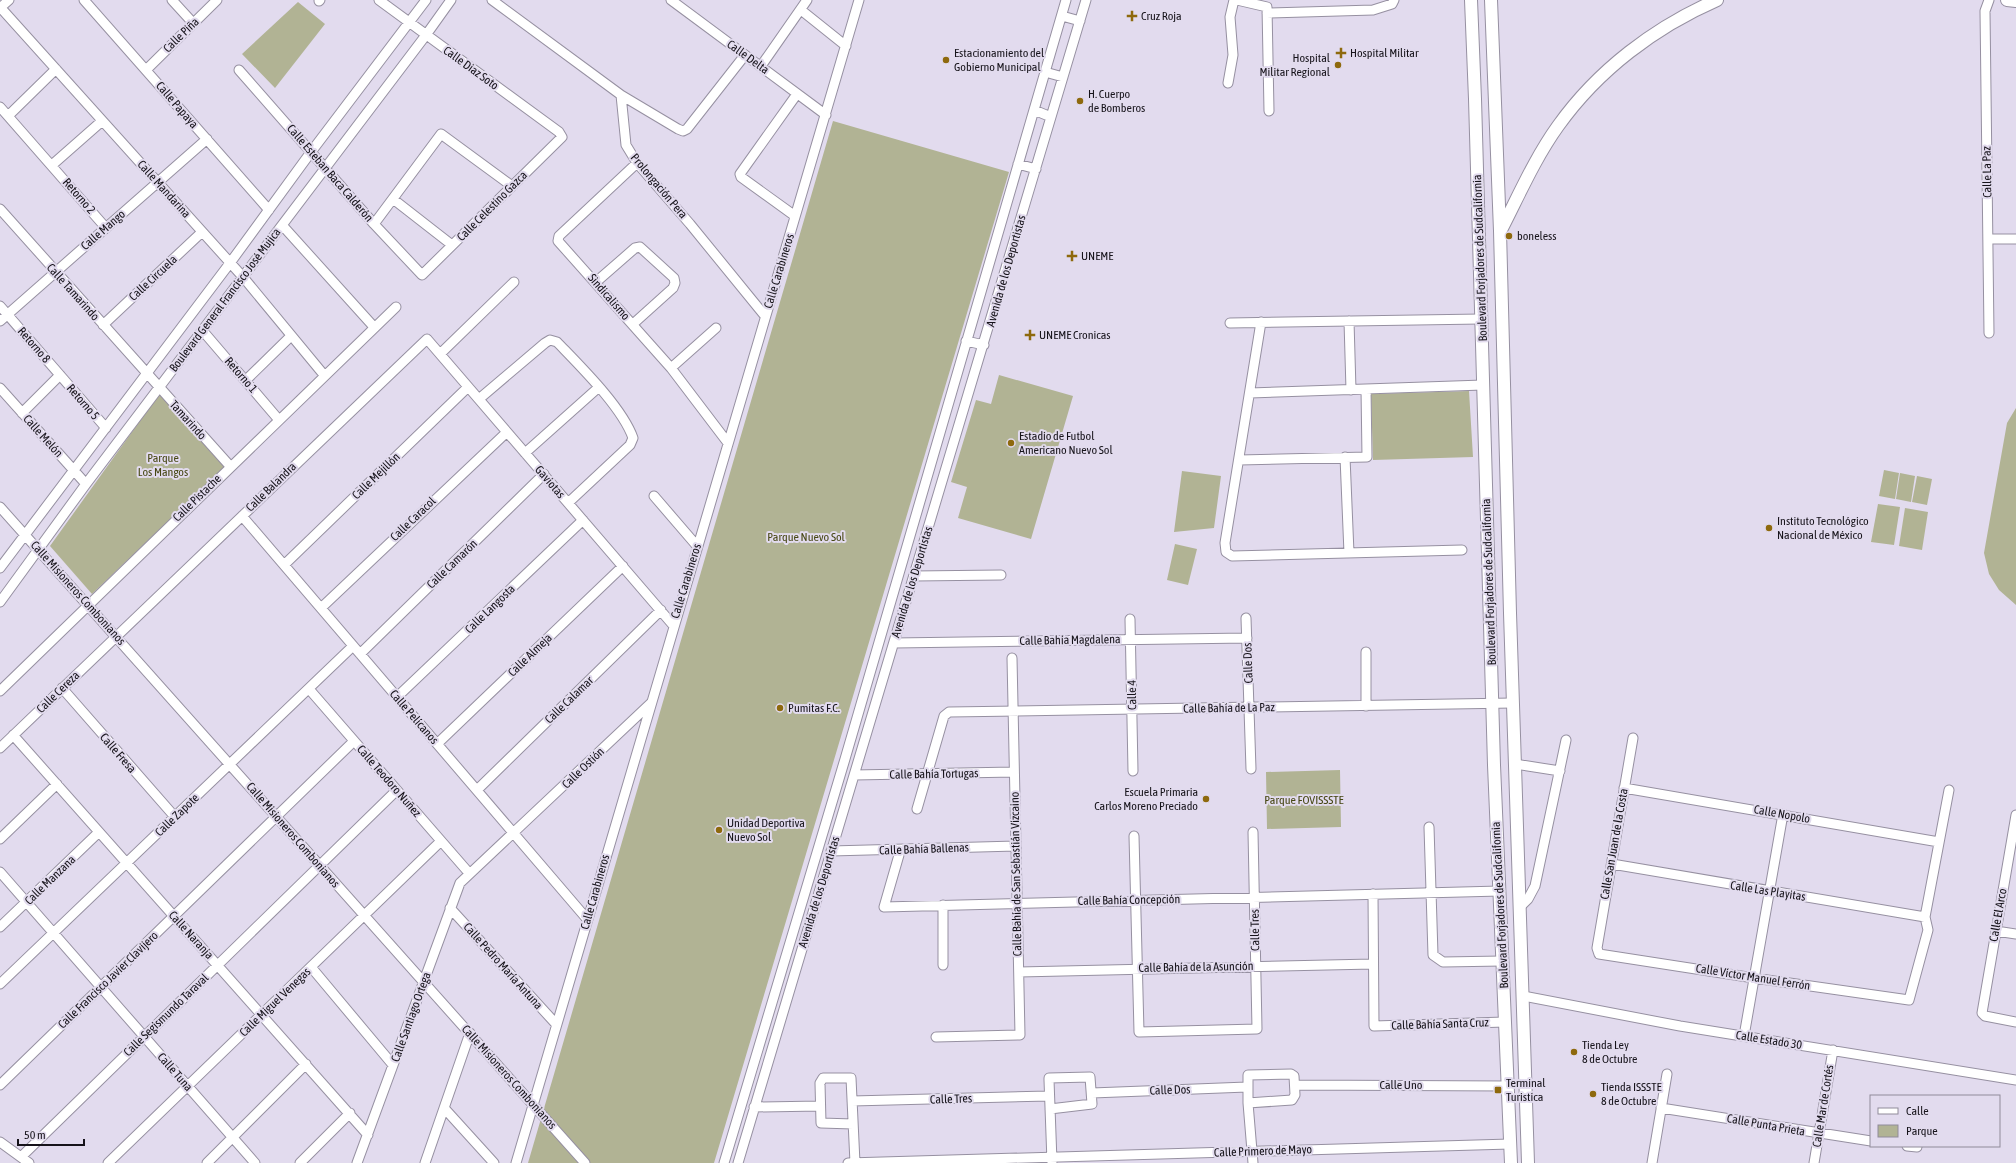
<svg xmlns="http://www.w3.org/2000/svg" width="2016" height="1163" font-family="'Asap Condensed',sans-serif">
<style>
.green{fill:#b1b394}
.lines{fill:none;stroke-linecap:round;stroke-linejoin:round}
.minor-casing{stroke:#9690a1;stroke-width:11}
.major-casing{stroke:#9690a1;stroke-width:14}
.minor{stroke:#fff;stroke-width:9}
.major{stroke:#fff;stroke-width:12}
.poi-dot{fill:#8e690d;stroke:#e2dbee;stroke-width:1.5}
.labels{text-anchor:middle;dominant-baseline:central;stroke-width:4;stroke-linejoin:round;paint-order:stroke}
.poi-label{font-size:12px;fill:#16131a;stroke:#e2dbee;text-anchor:start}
.street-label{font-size:12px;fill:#16131a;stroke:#e2dbee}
.park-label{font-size:12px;fill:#454612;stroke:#e2dbee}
</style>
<rect width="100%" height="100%" fill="#e2dbee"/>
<path class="green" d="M298,2L325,24L275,88L242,54Z
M833,121L1009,172L714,1163H528Z
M999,375L1073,396L1031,539L958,518L967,487L951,482L976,400L991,404Z
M1469,391L1473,457L1373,460L1371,394Z
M160,393L225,467L92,594L50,546Z
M2016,408V605L1999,590L1989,574L1984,553L2007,423Z
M1884,470L1899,473L1895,499L1879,496Z
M1182,471L1221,476L1214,528L1174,532Z
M1900,473L1915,476L1911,502L1896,499Z
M1917,476L1932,479L1927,505L1912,502Z
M1878,504L1900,507L1894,545L1871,542Z
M1905,508L1928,512L1922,550L1899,546Z
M1175,544L1197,549L1188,585L1167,580Z
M1340,770L1341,827L1267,829L1266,772Z"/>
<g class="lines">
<defs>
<path id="minor" d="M84,0L269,210
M172,0L193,23
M492,0L621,95L626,145L637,163L690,224L765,316
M671,0L826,115
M1237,0L1267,7L1269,111
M1989,0L1985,11L1989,333
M319,1L320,0
M0,7L243,277L324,375
M0,8L9,0
M801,10L846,46
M1267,13L1373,10L1392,4L1394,0
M1062,16L1080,21
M761,66L807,0
M146,70L217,0
M239,70L374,224L422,275L562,137L559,132L379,0
M1045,72L1063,77
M1228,83L1233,55L1230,17L1234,0
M621,95L678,129L683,131L687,129L745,55
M0,107L106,228
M1034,110L1051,117
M8,116L56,69
M637,163L559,236L558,241L671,368L728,443
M1018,164L1036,169
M52,165L102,121
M393,199L452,245
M0,209L230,466
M795,216L741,177L740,174L797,94
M374,224L441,134L512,186
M282,225L374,327
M1989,239H2016
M596,282L635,248L640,247L674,278L675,283L673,288L633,324
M0,306L106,428
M0,321L207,139
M1349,321L1351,390
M1261,322L1225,543L1226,552L1232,556L1462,550
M1230,323L1481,319
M103,325L202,232
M202,330L279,420
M966,341L984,345
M440,354L514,282
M671,368L716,328
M246,380L291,336
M0,388L86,484
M1250,393L1483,385
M479,399L545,343L550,340L557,342C580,366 622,407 633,438L630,445L568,503
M22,413L60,375
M525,453L599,387
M1345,457L1349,553
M1239,460L1367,457L1366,389
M654,496L697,546
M0,507L585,1163
M242,516L587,919
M284,565L468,387
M0,568L230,263L311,152L426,0
M914,576L1001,575
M0,602L86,484L426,35L451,0
M321,608L507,432
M1246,618L1251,769
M1130,619L1133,771
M894,643L1247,638
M1366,652V706
M360,654L544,474
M62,688L175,817
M309,689L469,873
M0,691L396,307
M397,697L583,520
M13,735L368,1135
M1633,738L1597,948L1599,954L1754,978L1909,1000L1928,930L1925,917L1949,790
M437,744L623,566
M0,748L427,339L673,625
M1515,764L1560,771
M854,775L1014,772
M1624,788L1939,842
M477,790L661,610
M917,809L944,716L949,712L1513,703
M2016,815L1982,1013L1985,1016L2016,1022
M1429,827L1433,955L1443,962L1502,961
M1134,836L1139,1032L1257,1029L1253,832
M0,839L57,784
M905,849L900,851L899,855L884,907L1500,891
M831,851L1016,846
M1612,864L1925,917
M0,872L255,1163
M1373,894L1374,1026L1505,1022
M943,905V965
M1520,907L1528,899L1535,886L1566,740
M450,908L556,1024
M0,927L99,832
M1996,931L2016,934
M311,967L393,1065
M1019,972L1373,964
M0,984L353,646
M1523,996L1680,1026L2016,1080
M1744,1036L1783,814
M936,1037L1020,1035L1012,658
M0,1085L354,741
M1295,1085L1508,1086
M1092,1093L1247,1087
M852,1101L1049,1096
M1248,1103L1292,1100L1295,1095L1294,1076L1291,1074L1248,1075V1103L1253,1163
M754,1107L820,1106
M1661,1108L1871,1141
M445,1109L494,1163
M1050,1109L1092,1104L1090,1077L1049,1078V1080L1052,1162
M853,1124L821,1123L820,1083L823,1078H851L855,1163
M0,1142L29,1163
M1907,1146L1917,1147
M21,1157L397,790
M108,1163L441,841
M207,1163L306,1064
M300,1163L350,1113
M357,1163L460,883L651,703
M425,1163L470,1033
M516,1163L859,0
M724,1163L845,759L1066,0
M738,1163L1086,0
M848,1163L1510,1144
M1652,1163L1667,1074
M1814,1163L1833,1050"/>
<path id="major" d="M1471,0L1475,99L1494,765L1511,1163
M1491,0L1500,231L1510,613L1528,1163
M2007,0L2016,1
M1501,230C1519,195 1535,158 1558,126C1598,70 1655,27 1717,0"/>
</defs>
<use href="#minor" class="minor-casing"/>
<use href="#major" class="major-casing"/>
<use href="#minor" class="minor"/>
<use href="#major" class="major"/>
</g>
<g class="poi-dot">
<path d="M1130 10h4v4h4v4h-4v4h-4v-4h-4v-4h4z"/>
<path d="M1339 47h4v4h4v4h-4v4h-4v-4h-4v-4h4z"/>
<circle cx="946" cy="60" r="4"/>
<circle cx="1338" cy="65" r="4"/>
<circle cx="1080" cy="101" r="4"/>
<circle cx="1509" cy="236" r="4"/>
<path d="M1070 250h4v4h4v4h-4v4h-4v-4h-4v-4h4z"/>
<path d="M1028 329h4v4h4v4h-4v4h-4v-4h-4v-4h4z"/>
<circle cx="1011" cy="443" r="4"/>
<circle cx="1769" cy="528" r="4"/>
<circle cx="780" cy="708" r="4"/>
<circle cx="1206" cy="799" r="4"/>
<circle cx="719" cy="830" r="4"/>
<circle cx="1574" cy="1052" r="4"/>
<rect x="1494" y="1086" width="8" height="8" rx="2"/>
<circle cx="1593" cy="1094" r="4"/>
</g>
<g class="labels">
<g class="poi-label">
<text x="1141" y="16">Cruz Roja</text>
<text x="954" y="53">Estacionamiento del<tspan x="954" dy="14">Gobierno Municipal</tspan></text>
<text x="1350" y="53">Hospital Militar</text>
<text x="1330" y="58" text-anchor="end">Hospital<tspan x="1330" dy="14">Militar Regional</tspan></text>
<text x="1088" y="94">H. Cuerpo<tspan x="1088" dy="14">de Bomberos</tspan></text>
<text x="1517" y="236">boneless</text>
<text x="1081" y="256">UNEME</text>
<text x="1039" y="335">UNEME Cronicas</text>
<text x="1019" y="436">Estadio de Futbol<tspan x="1019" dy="14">Americano Nuevo Sol</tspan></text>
<text x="1777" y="521">Instituto Tecnológico<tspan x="1777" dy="14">Nacional de México</tspan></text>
<text x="788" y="708">Pumitas F.C.</text>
<text x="1198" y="792" text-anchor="end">Escuela Primaria<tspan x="1198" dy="14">Carlos Moreno Preciado</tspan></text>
<text x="727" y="823">Unidad Deportiva<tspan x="727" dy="14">Nuevo Sol</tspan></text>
<text x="1582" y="1045">Tienda Ley<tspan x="1582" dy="14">8 de Octubre</tspan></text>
<text x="1506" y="1083">Terminal<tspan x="1506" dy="14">Turistica</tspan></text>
<text x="1601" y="1087">Tienda ISSSTE<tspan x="1601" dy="14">8 de Octubre</tspan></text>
</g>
<g class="street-label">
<text transform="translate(181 35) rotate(-44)">Calle Piña</text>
<text transform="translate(748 57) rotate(36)">Calle Delta</text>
<text transform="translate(471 68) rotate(36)">Calle Diaz Soto</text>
<text transform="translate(177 105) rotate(49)">Calle Papaya</text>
<text transform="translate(1987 172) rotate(-91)">Calle La Paz</text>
<text transform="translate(330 173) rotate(49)">Calle Esteban Baca Calderón</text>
<text transform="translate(659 186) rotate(50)">Prolongación Pera</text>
<text transform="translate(164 189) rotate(48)">Calle Mandarina</text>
<text transform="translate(79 196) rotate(49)">Retorno 2</text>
<text transform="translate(492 206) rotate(-45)">Calle Celestino Gazca</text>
<text transform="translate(103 230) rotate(-41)">Calle Mango</text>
<text transform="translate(1480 258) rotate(-92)">Boulevard Forjadores de Sudcalifornia</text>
<text transform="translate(779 271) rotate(-73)">Calle Carabineros</text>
<text transform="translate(1006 271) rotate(-74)">Avenida de los Deportistas</text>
<text transform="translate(153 278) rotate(-43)">Calle Circuela</text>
<text transform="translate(73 292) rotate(48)">Calle Tamarindo</text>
<text transform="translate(609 297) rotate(49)">Sindicalismo</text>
<text transform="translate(225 300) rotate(-53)">Boulevard General Francisco José Mujica</text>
<text transform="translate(34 345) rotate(49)">Retorno 8</text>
<text transform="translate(241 375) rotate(49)">Retorno 1</text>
<text transform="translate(83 402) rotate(49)">Retorno 5</text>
<text transform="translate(188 420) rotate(48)">Tamarindo</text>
<text transform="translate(43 436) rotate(48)">Calle Melón</text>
<text transform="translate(376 476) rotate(-44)">Calle Mejillón</text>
<text transform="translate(550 482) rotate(49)">Gaviotas</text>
<text transform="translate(271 487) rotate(-44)">Calle Balandra</text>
<text transform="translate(197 498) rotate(-44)">Calle Pistache</text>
<text transform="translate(413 519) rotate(-44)">Calle Caracol</text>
<text transform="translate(452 564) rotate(-44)">Calle Camarón</text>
<text transform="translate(686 581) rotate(-73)">Calle Carabineros</text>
<text transform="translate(912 582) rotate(-73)">Avenida de los Deportistas</text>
<text transform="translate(1489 582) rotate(-92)">Boulevard Forjadores de Sudcalifornia</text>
<text transform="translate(78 593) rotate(48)">Calle Misioneros Combonianos</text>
<text transform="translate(490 609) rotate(-44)">Calle Langosta</text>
<text transform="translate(1070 640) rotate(-1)">Calle Bahía Magdalena</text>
<text transform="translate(530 655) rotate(-44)">Calle Almeja</text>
<text transform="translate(1248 663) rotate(-92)">Calle Dos</text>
<text transform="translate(58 692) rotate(-44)">Calle Cereza</text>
<text transform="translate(1132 695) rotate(-91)">Calle 4</text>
<text transform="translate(569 700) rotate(-44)">Calle Calamar</text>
<text transform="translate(1229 708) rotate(-1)">Calle Bahía de La Paz</text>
<text transform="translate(414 717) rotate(49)">Calle Pelícanos</text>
<text transform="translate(118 753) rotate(49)">Calle Fresa</text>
<text transform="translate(583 768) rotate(-44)">Calle Ostión</text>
<text transform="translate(934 774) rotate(-1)">Calle Bahía Tortugas</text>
<text transform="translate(389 781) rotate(49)">Calle Teodoro Nuñez</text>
<text transform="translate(1782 814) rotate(10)">Calle Nopolo</text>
<text transform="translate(177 815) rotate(-44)">Calle Zapote</text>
<text transform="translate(293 835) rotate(49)">Calle Misioneros Combonianos</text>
<text transform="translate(1614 844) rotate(-80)">Calle San Juan de la Costa</text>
<text transform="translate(924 849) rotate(-2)">Calle Bahía Ballenas</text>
<text transform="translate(1016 874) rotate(-91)">Calle Bahía de San Sebastián Vizcaino</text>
<text transform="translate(50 880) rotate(-44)">Calle Manzana</text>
<text transform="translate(1768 891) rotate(9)">Calle Las Playitas</text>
<text transform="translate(595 892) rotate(-74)">Calle Carabineros</text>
<text transform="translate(819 892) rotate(-73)">Avenida de los Deportistas</text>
<text transform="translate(1129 900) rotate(-1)">Calle Bahía Concepción</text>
<text transform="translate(1500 905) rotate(-93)">Boulevard Forjadores de Sudcalifornia</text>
<text transform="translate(1998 915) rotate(-80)">Calle El Arco</text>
<text transform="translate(1255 930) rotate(-91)">Calle Tres</text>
<text transform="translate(191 935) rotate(48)">Calle Naranja</text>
<text transform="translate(503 966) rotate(48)">Calle Pedro María Antuna</text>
<text transform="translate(1196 967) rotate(-1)">Calle Bahía de la Asunción</text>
<text transform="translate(1753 977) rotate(9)">Calle Víctor Manuel Ferrón</text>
<text transform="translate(108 980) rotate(-44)">Calle Francisco Javier Clavijero</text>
<text transform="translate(275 1002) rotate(-44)">Calle Miguel Venegas</text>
<text transform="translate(166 1015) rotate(-44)">Calle Segismundo Taraval</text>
<text transform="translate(411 1017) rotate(-70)">Calle Santiago Ortega</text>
<text transform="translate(1440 1024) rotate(-2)">Calle Bahía Santa Cruz</text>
<text transform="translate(1769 1040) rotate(9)">Calle Estado 30</text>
<text transform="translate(175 1072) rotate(49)">Calle Tuna</text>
<text transform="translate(509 1077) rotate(48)">Calle Misioneros Combonianos</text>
<text x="1401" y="1085">Calle Uno</text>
<text transform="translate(1170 1090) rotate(-2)">Calle Dos</text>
<text transform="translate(951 1099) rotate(-2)">Calle Tres</text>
<text transform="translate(1823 1106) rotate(-81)">Calle Mar de Cortés</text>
<text transform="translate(1766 1125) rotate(10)">Calle Punta Prieta</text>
<text transform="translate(1263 1151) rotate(-2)">Calle Primero de Mayo</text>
</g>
<g class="park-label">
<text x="163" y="458">Parque<tspan x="163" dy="14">Los Mangos</tspan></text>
<text x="806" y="537">Parque Nuevo Sol</text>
<text x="1304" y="800">Parque FOVISSSTE</text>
</g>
</g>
<rect x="1870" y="1095" width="130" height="52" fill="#e2dbee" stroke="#908b99"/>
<rect x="1878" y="1108" width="20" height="6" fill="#ffffff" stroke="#908b99"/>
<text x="1906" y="1115" font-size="12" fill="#16131a">Calle</text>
<rect x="1878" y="1125" width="20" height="12" fill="#b1b394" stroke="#908b99"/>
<text x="1906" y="1135" font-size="12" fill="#16131a">Parque</text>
<path d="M18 1139v6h66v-6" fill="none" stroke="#16131a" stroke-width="2"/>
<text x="24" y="1139" font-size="12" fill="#16131a" stroke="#e2dbee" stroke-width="3" paint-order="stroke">50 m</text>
</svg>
